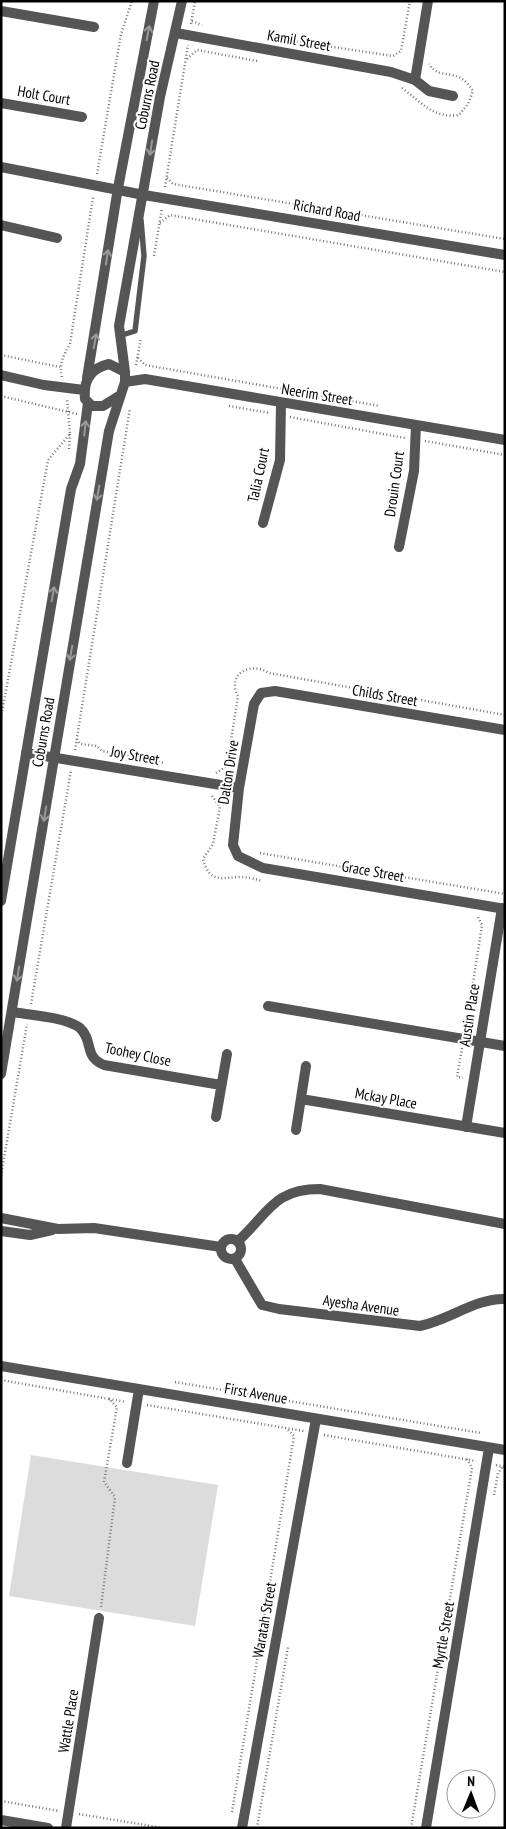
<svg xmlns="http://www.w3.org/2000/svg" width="506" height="1829" font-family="'PT Sans Narrow',sans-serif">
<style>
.green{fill:#dcdcdc}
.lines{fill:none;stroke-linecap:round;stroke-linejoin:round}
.path{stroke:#777;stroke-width:2.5;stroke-dasharray:1 2.5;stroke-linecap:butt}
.service{stroke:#555;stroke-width:5.5}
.minor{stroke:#555;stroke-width:10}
.tertiary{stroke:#555;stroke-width:10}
.oneway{stroke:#999}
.labels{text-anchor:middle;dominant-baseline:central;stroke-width:4;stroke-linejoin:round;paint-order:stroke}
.street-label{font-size:15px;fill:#000;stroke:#fff}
</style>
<rect width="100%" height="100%" fill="#fff"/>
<path class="green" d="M31,1455L218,1485L195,1626L9,1596Z"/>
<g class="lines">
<path class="path" d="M192,21L202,25
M191,24L195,1
M286,40L393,56L401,51L410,1
M187,59L197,50L257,61
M402,88C421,102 434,119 459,115L468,104L473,91C457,65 440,82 429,64
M97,174L121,34L132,1
M167,178L173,184L505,239
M165,187L188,45
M160,223L170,215L505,272
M154,256L162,208
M1,355L60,367
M138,358L145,365L380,406
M136,365L141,338
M62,377C59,363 63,356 70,344L93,197
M1,396L77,414
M229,406L270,413
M290,417L405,438
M425,441L505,455
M69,449L70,434
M1,718L48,460L70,434L67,399
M77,739L80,744L97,746L102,751L164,763
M75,750L130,408
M216,773L227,766L238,696C226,674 251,661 269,673L505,715
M212,796L220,807L213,844L203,859C210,885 223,877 242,877C248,877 255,879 262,881
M260,853L505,894
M31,1004L71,770
M466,1028L482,925L478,917
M462,1048L457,1077L463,1078
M1,1176L27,1024
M1,1380L109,1399L117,1407L104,1482L115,1497L101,1607
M175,1382L481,1433
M109,1399L126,1402
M147,1405L304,1431
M324,1435L476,1461
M496,1465L505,1467
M494,1495L498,1473L503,1466
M1,1801L59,1811
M232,1812L294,1436L287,1429
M79,1814L163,1828
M257,1828L288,1647
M411,1828L472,1468L467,1459"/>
<path class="service" d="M119,336L135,331L144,256L141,220"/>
<path class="minor" d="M1,11L94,27
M176,33L391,72L415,80L429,91L453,96
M415,80L428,1
M1,103L82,117
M1,167L144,195
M1,225L57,238
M125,382L145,379L505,440
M263,523L280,460L281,403
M399,547L414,471L416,425
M505,730L275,691L261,693L254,704L239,788L233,845L238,856L263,868L505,909
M26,753L239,788
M268,1006L505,1046
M12,1012C30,1015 66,1017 80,1028C94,1041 83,1056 104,1065L221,1085
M301,1099L505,1133
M216,1117L227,1054
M466,1127L502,908
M296,1130L306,1066
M1,1218L58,1229L94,1228L221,1247
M1,1231L30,1235L52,1230
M221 1249a10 10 0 1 1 20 0a10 10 0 1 1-20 0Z
M238,1241C269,1213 273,1189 320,1189L505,1224
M235,1259L262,1305L279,1309L420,1326C449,1320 476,1298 505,1299
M1,1366L505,1450
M127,1463L139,1389
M66,1828L99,1618
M242,1828L316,1419
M426,1828L489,1448"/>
<path class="tertiary" d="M144,195L505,255
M125,372L119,326L160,97L182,1
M1,375L44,385L84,390
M87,378L118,188L154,1
M1,901L71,489L80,464L88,403
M1,1074L109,431L125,382V372L109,364C91,368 83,380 85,399L92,406H103L119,396
M1,1820L48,1828"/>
</g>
<defs><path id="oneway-shaft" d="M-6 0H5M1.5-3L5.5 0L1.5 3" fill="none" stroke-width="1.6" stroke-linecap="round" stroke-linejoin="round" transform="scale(1.25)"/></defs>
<g class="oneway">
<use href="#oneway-shaft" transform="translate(148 33) rotate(-79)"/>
<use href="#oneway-shaft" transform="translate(151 148) rotate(99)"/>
<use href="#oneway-shaft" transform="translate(107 257) rotate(-81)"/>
<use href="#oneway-shaft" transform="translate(95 341) rotate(-80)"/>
<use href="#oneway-shaft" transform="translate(85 428) rotate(-84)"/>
<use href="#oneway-shaft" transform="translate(98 493) rotate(100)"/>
<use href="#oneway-shaft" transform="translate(53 594) rotate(-80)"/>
<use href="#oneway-shaft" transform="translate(71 653) rotate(100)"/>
<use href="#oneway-shaft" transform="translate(45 814) rotate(99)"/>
<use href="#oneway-shaft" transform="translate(18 974) rotate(99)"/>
</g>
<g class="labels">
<g class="street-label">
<text transform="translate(299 40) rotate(10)">Kamil Street</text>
<text transform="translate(44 95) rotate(10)">Holt Court</text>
<text transform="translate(147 95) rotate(-78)">Coburns Road</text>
<text transform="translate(327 210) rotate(10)">Richard Road</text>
<text transform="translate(317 394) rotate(9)">Neerim Street</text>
<text transform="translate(258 475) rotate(-78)">Talia Court</text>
<text transform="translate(394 484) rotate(-82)">Drouin Court</text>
<text transform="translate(385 695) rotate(10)">Childs Street</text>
<text transform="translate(43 732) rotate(-80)">Coburns Road</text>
<text transform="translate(135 755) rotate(10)">Joy Street</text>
<text transform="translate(228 772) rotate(-81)">Dalton Drive</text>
<text transform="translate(373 871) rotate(10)">Grace Street</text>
<text transform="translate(469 1015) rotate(-81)">Austin Place</text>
<text transform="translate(138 1054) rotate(12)">Toohey Close</text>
<text transform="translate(386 1098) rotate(10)">Mckay Place</text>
<text transform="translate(361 1305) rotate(8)">Ayesha Avenue</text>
<text transform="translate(256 1393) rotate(10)">First Avenue</text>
<text transform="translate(264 1620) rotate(-80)">Waratah Street</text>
<text transform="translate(443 1635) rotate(-80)">Myrtle Street</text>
<text transform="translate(68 1721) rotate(-81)">Wattle Place</text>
</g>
</g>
<rect width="506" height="1829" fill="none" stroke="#000000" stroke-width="5"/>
<g transform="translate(471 1794) rotate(1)"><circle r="24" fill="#ffffff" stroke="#999999"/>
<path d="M0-4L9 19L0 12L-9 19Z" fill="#000000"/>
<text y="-8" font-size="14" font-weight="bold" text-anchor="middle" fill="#000000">N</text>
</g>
</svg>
